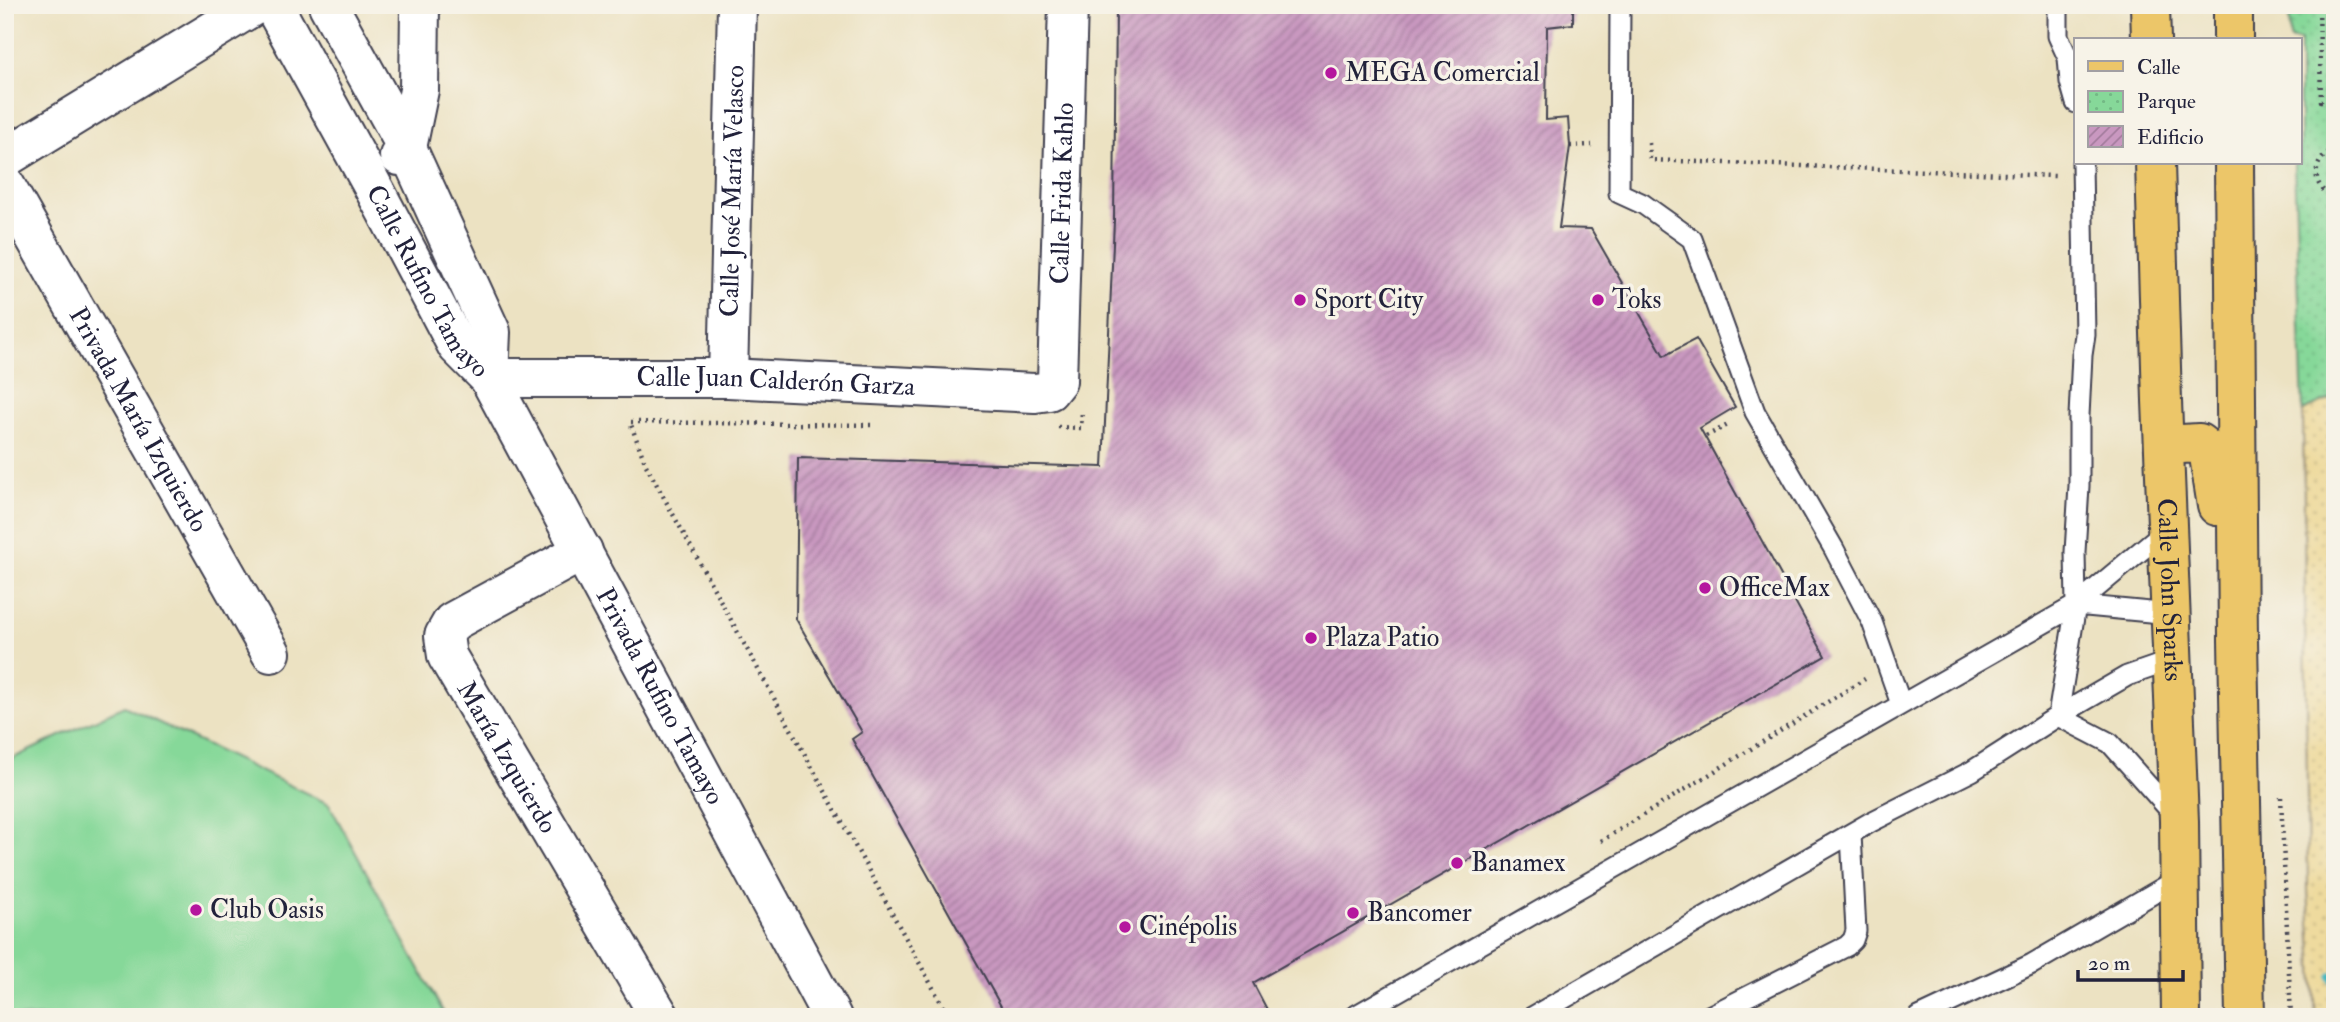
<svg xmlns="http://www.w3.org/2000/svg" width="2340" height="1022" font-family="'IM FELL Double Pica',serif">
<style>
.green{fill:#86d899;stroke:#547d6a;stroke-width:2}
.sand{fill:url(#sand-dots);stroke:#887e6c;stroke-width:2}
.park{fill:url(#park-dots);stroke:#547d6a;stroke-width:2}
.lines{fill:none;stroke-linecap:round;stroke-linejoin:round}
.stream{stroke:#49b8c1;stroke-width:10}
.building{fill:url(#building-hatch)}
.lane-casing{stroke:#403f4f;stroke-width:23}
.street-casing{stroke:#403f4f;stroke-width:42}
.primary-casing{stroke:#403f4f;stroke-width:42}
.path{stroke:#403f4f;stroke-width:4.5;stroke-dasharray:2 5;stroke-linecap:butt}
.lane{stroke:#fff;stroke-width:19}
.street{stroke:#fff;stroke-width:38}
.primary{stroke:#ecc669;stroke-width:38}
.poi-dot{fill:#b5179e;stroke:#f7f3e8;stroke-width:2.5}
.labels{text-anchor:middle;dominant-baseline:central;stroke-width:7;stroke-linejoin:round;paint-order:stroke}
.poi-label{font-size:26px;fill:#22223b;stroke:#f7f3e8;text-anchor:start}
.street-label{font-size:26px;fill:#22223b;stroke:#f7f3e8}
</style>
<defs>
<pattern id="sand-dots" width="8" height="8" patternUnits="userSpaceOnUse" patternTransform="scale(1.75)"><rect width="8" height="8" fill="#eeda9e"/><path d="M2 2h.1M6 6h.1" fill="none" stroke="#ccbb89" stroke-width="1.8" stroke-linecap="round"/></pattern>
<pattern id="park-dots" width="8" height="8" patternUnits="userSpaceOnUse" patternTransform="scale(1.75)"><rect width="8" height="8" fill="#86d899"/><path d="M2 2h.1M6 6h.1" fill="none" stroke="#73b985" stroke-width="1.8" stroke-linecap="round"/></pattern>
<pattern id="building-hatch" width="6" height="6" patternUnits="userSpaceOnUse" patternTransform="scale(1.75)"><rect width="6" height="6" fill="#c998c0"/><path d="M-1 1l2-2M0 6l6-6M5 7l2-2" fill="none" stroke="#a37c9d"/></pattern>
</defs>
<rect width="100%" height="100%" fill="#f7f3e8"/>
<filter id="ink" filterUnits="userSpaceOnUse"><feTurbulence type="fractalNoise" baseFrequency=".0143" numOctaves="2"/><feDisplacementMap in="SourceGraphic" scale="14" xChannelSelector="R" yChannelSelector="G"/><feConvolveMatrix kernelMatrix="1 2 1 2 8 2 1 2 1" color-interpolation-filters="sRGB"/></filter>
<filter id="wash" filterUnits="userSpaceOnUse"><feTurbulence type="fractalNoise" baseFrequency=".00686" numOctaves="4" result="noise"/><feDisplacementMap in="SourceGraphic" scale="28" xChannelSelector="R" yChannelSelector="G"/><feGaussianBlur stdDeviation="1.57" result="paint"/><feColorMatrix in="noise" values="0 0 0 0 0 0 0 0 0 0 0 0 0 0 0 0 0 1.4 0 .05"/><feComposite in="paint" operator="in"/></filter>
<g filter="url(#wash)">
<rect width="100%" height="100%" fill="#ece2c2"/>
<path class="green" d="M124,706L329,804L446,1017H5V762Z"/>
<path class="sand" d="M2335,397V1017H2316L2308,890L2303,411Z"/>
<path class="park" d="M2289,5H2335V397L2303,411L2294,163H2300V40H2290Z"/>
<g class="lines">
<path class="stream" d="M2332,977L2335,981"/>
</g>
<g id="blocks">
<path class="building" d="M1116,5H1573V24L1547,27L1546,120L1568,118L1570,146L1559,228L1591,229L1664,356L1696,339L1735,407L1700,428L1825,656L1253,983L1271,1017H1007L852,739L862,732L796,619L798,458L1103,467L1114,221Z"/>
</g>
</g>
<g filter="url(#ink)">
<use href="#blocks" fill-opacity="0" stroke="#403f4f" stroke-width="2"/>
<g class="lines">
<defs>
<path id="lane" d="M1620,5L1619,193L1643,204L1692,239L1755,412L1834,549L1872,622L1901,704
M2058,5V36L2068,58L2070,82L2076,103
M2076,605L2171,614
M2058,716L2076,605L2075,552L2079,486V416L2082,355L2085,335L2082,163
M2058,716L2110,743L2175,816
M1353,1017L2076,605L2161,534L2167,531
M1532,1017L1871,822L1972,771L2058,716L2127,676L2173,660
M1707,1017L1847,946L1853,940L1856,931L1851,834
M1919,1017L2032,964L2180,878"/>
<g id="street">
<path id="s1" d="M273,5L371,183L457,346L489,378L832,1017"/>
<path d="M328,5L407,148L491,332L489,378"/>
<path d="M399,156L407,148L419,90L420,5"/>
<path d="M5,158L255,5"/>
<path id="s2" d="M5,185L271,653"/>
<path id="s3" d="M489,378H728L1035,393L1049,391L1057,381L1068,5"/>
<path id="s4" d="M728,378L737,5"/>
<path id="s5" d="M583,551L452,622L444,636L447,656L660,1017"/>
</g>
<g id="primary">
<path d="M2150,5L2151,40"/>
<path d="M2233,5V40"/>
<path id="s6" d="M2155,163L2162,401L2179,821L2181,1017"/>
<path d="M2234,163L2238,640L2245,1017"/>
<path d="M2164,445L2199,443L2208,450L2217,506"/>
</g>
</defs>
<use href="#lane" class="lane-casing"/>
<use href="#street" class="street-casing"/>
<use href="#primary" class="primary-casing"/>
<path class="path" d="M2322,5H2319L2321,101H2335
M1649,143L1650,160L2055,176
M1570,146L1592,145
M2335,149C2310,159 2311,189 2335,198
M871,425L630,422L646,465L949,1017
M1058,427L1081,428L1082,411
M1706,436L1730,424
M2281,797L2291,1017
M1601,841L1865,679"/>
<use href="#lane" class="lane"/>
<use href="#street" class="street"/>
<use href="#primary" class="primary"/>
</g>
</g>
<g class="poi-dot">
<circle cx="1331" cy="73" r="7"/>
<circle cx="1300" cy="300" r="7"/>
<circle cx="1598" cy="300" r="7"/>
<circle cx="1705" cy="588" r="7"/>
<circle cx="1311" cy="638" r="7"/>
<circle cx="1457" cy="863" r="7"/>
<circle cx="196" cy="910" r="7"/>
<circle cx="1353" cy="913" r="7"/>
<circle cx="1125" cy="927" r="7"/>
</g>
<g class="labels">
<g class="poi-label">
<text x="1345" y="73">MEGA Comercial</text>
<text x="1314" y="300">Sport City</text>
<text x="1612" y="300">Toks</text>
<text x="1719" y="588">OfficeMax</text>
<text x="1325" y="638">Plaza Patio</text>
<text x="1471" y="863">Banamex</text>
<text x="210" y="910">Club Oasis</text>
<text x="1367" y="913">Bancomer</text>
<text x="1139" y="927">Cinépolis</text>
</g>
<g class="street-label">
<text stroke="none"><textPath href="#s4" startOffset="187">Calle José María Velasco</textPath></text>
<text stroke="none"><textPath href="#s3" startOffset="761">Calle Frida Kahlo</textPath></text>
<text stroke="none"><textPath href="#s1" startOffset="317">Calle Rufino Tamayo</textPath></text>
<text stroke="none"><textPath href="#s3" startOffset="287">Calle Juan Calderón Garza</textPath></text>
<text stroke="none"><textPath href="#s2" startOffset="270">Privada María Izquierdo</textPath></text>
<text stroke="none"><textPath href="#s6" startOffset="427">Calle John Sparks</textPath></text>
<text stroke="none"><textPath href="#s1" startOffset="794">Privada Rufino Tamayo</textPath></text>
<text stroke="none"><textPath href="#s5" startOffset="303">María Izquierdo</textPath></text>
</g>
</g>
<rect width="2340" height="1022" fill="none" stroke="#f7f3e8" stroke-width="28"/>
<rect x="2074" y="38" width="228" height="126" fill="#f7f3e8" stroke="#a29fa3" stroke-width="2"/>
<rect x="2088" y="61" width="35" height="10" fill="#ecc669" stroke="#a29fa3" stroke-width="2"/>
<text x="2137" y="74" font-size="21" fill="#22223b">Calle</text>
<rect x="2088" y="91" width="35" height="21" fill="url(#park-dots)" stroke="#a29fa3" stroke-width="2"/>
<text x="2137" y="108" font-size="21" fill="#22223b">Parque</text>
<rect x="2088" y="126" width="35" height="21" fill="url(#building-hatch)" stroke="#a29fa3" stroke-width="2"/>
<text x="2137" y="144" font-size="21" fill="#22223b">Edificio</text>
<path d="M2078 970v10h105v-10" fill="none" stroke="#22223b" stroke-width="3.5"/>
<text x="2088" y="970" font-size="21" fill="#22223b" stroke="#f7f3e8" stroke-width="5" paint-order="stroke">20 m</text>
</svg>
